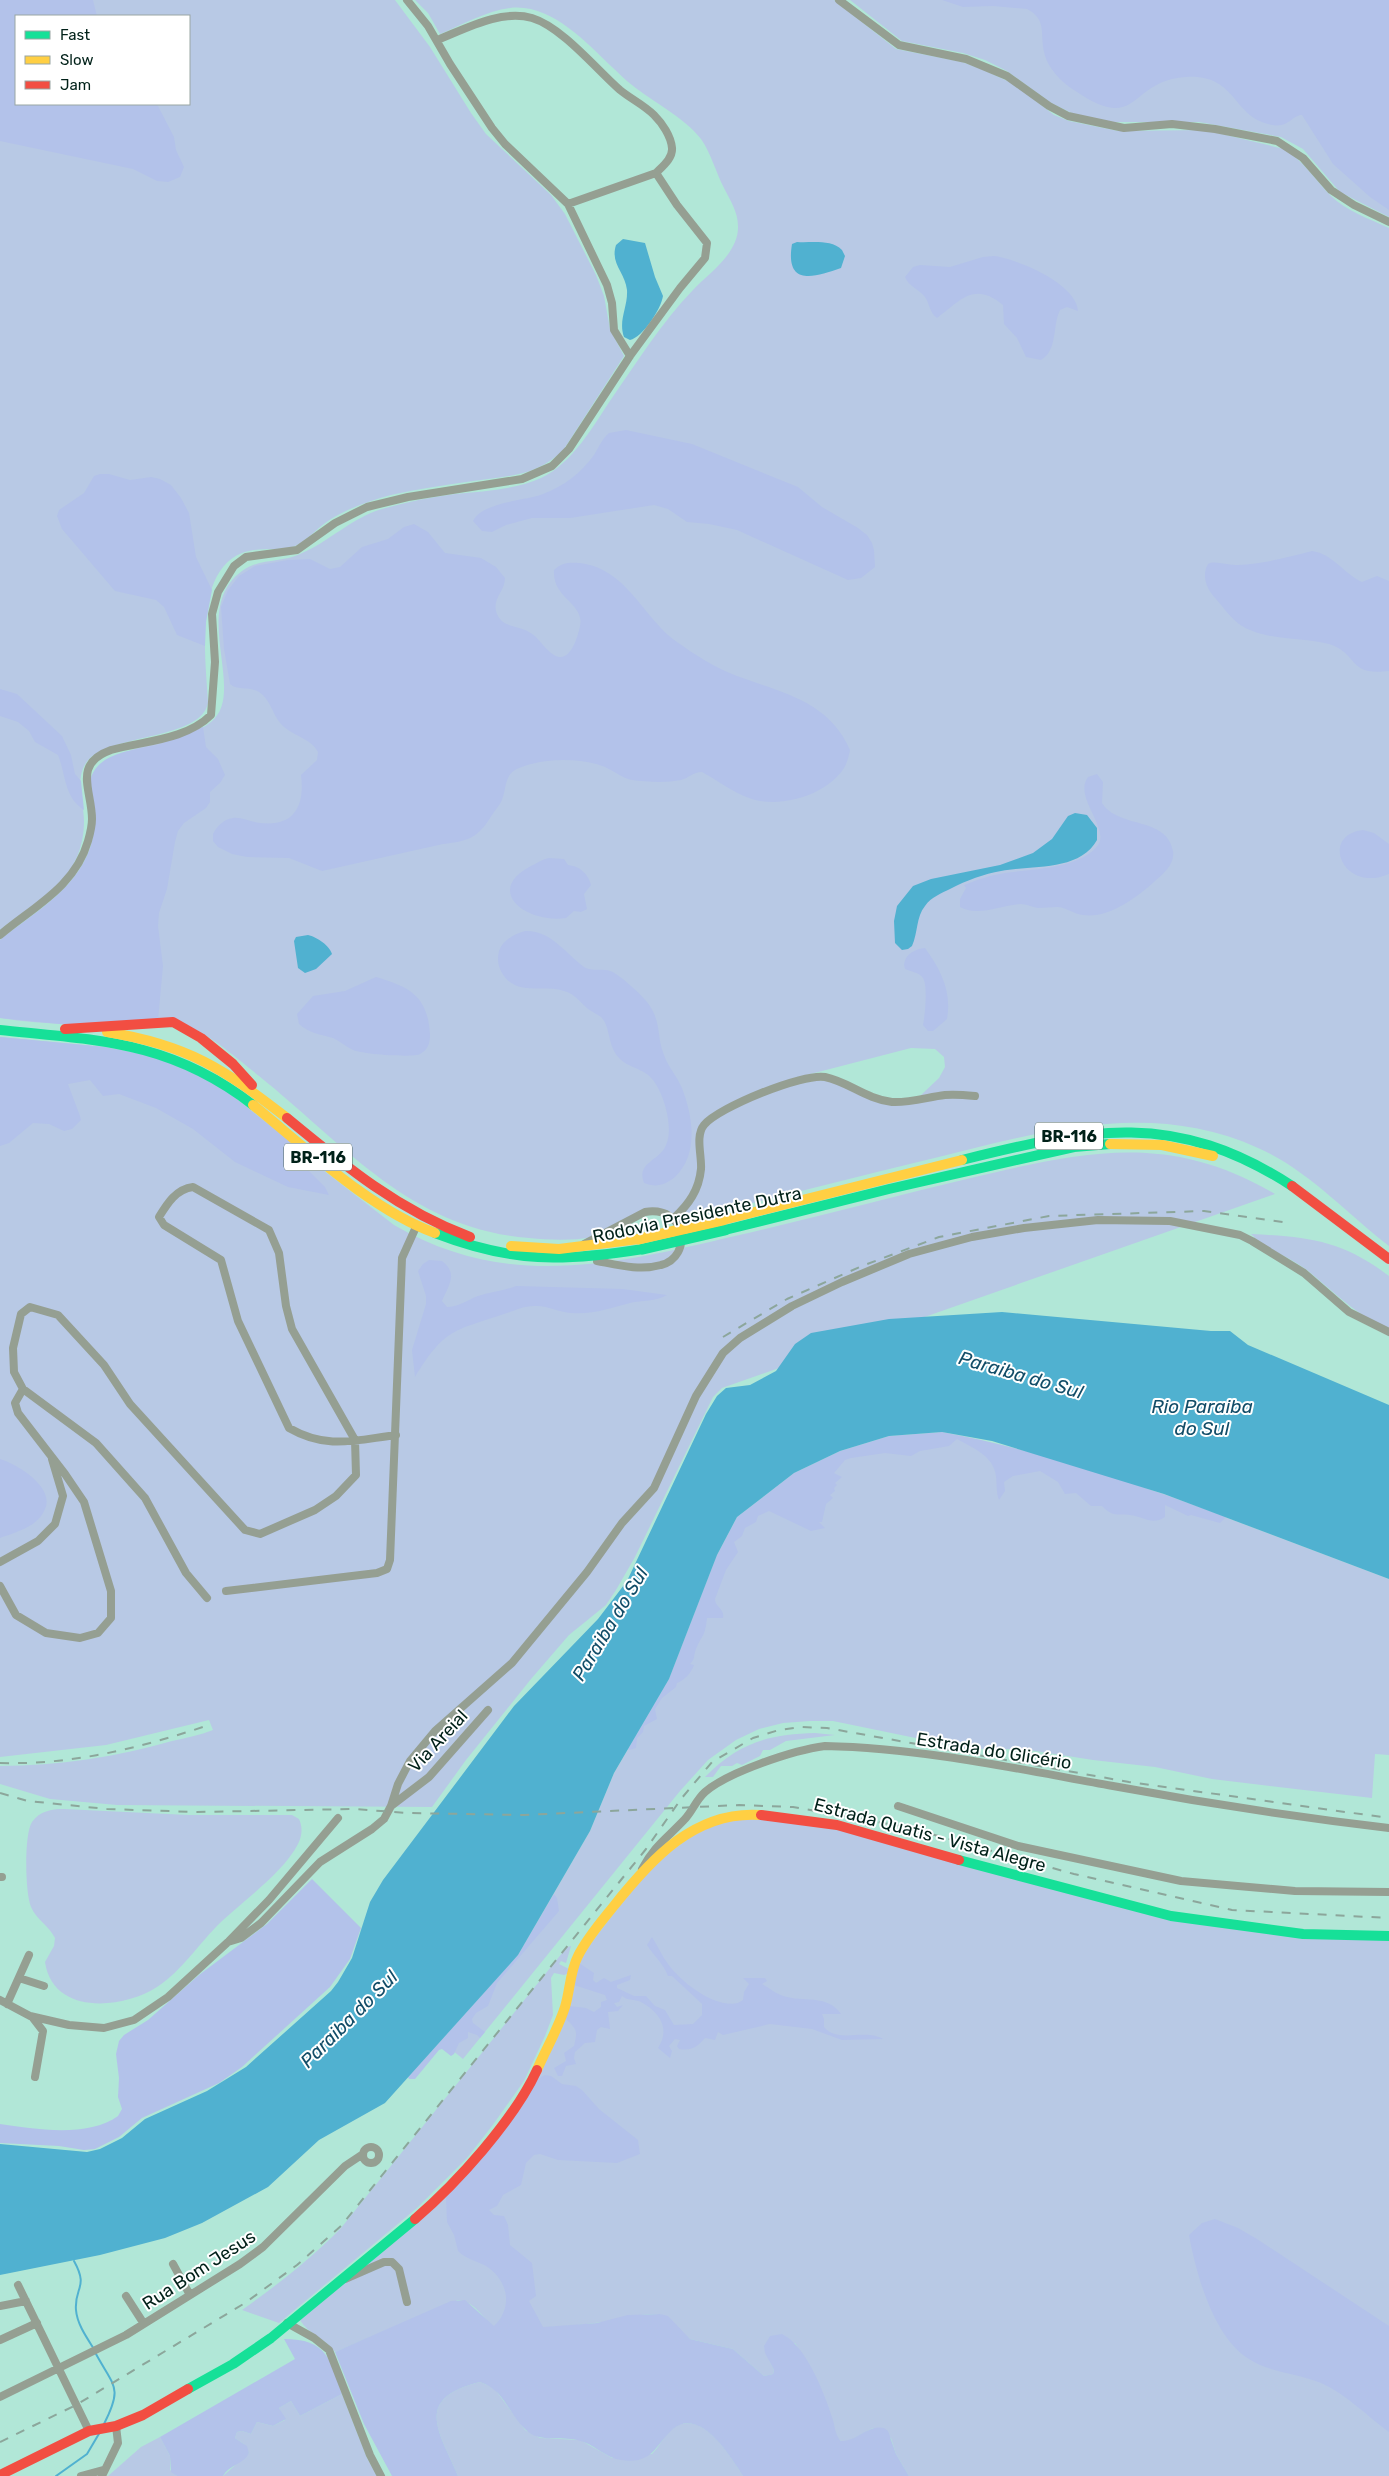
<svg xmlns="http://www.w3.org/2000/svg" width="1389" height="2476" font-family="Rubik,sans-serif">
<style>
.green{fill:#b8c9e5;fill-rule:evenodd}
.forest{fill:#b3c2ea}
.water{fill:#50b1d0}
.lines{fill:none;stroke-linecap:round;stroke-linejoin:round}
.stream{stroke:#50b1d0;stroke-width:2}
.street{stroke:#959f92;stroke-width:8}
.fast{stroke:#16e098;stroke-width:10}
.slow{stroke:#ffcf43;stroke-width:10}
.jam{stroke:#f24e42;stroke-width:10}
.rail{stroke:#8ca69b;stroke-width:2;stroke-dasharray:9 9;stroke-linecap:butt}
.fast-bridge{stroke:#16e098;stroke-width:11}
.slow-bridge{stroke:#ffcf43;stroke-width:11}
.labels{text-anchor:middle;dominant-baseline:central;stroke-width:4;stroke-linejoin:round;paint-order:stroke}
.shield{fill:#fff;stroke:#4d645e;stroke-width:1}
.shield-label{font-size:16px;font-weight:bold;fill:#012119}
.street-label{font-size:18px;fill:#012119;stroke:#fff}
.water-label{font-size:19px;font-style:italic;fill:#124d68;stroke:#fff}
</style>
<rect width="100%" height="100%" fill="#b1e7d7"/>
<path class="green" d="M0,0H395L430,47L471,113L486,134L551,195L565,214L596,275L604,296L610,329L624,356L564,449C539,476 507,476 473,481C446,485 418,489 391,495C371,500 349,508 331,519C319,526 308,540 295,546C278,552 259,546 242,553C193,572 206,662 208,703C201,739 114,734 89,759C73,777 84,801 84,821C84,835 81,849 75,861C60,892 26,909 0,930ZM16,16H189V104H16Z
M415,0H834L896,49L962,62L979,68L1014,84L1054,115L1069,121L1118,131L1205,130L1284,149C1304,161 1315,180 1331,196C1346,211 1370,219 1389,228V1246C1346,1213 1308,1170 1258,1148C1147,1097 1029,1135 918,1162C838,1181 758,1203 677,1221L694,1196L704,1128L728,1110L786,1086L819,1080L833,1082L881,1103L920,1096L939,1078L945,1067L944,1057L935,1049L911,1048L795,1078L705,1120C688,1137 701,1155 697,1176C694,1193 685,1203 674,1216L659,1209L593,1237C571,1241 550,1240 529,1238C411,1229 345,1145 259,1076C243,1063 210,1035 192,1028C182,1023 155,1026 143,1026C95,1024 47,1026 0,1018V940C36,911 83,886 93,837C96,819 92,795 92,776C106,744 181,746 211,722C248,692 189,610 242,571C260,558 281,563 300,554C329,542 351,518 382,509C406,502 431,497 455,494C484,491 514,490 541,478C573,463 593,426 612,398C637,362 662,322 693,290C710,272 739,253 738,226C738,212 730,200 724,188C716,173 711,153 701,139C684,117 653,102 632,85C625,80 619,73 612,67C586,42 550,3 510,8C486,11 462,25 440,34L428,13Z
M850,0H1389V217L1340,192L1303,149L1281,137L1199,122H1112L1078,116L1051,103L1007,71L985,60L963,53L902,41Z
M0,1037L105,1047L198,1073L394,1225C507,1291 615,1264 735,1236C815,1218 894,1196 975,1177C1086,1151 1170,1132 1275,1194L722,1388L713,1397L635,1557L616,1590L606,1605L569,1635L531,1679L466,1760L432,1807L117,1805L50,1799L0,1784V1766C59,1766 115,1757 172,1741C186,1738 200,1735 213,1730L209,1720L106,1745L0,1757Z
M1251,1234C1309,1237 1341,1240 1389,1276V1329C1357,1316 1333,1291 1307,1270C1289,1256 1267,1250 1251,1234Z
M942,1432L1164,1494L1389,1579V1755L1375,1754L1372,1798L1212,1779L1155,1767L1093,1760L1023,1749H969L833,1721H810L783,1723L759,1729L736,1740L708,1760L680,1791L463,2059L441,2041L518,1955L590,1831L614,1773L669,1679L717,1555L794,1473Z
M815,1733L835,1735L786,1741L770,1750H763L760,1756L742,1765L737,1763L732,1766H721L713,1777H705C738,1743 769,1734 815,1733Z
M64,1809L188,1815H292L299,1819C303,1827 302,1836 298,1844C283,1873 244,1900 221,1922C199,1943 183,1970 157,1987C123,2009 53,2016 45,1962L54,1946L55,1938C49,1926 36,1919 31,1907C25,1893 24,1834 32,1822C40,1811 51,1809 64,1809Z
M747,1818L780,1820L844,1831L1143,1913L1389,1940V2476H909L896,2454L891,2438L873,2428L849,2441H841L837,2437L815,2376L795,2343L769,2360L774,2370L773,2374L764,2376L733,2349L690,2339L660,2314C637,2313 618,2320 595,2323C562,2327 528,2329 494,2327C483,2318 473,2300 458,2300L335,2352C325,2338 308,2334 300,2320L429,2212L465,2179L487,2152L518,2108L583,1954L636,1884L670,1852L692,1836L713,1824L730,1819Z
M571,1946L566,1963L561,1961L559,1964L569,1969V1973L564,1975L554,1973L551,1978L553,2015L545,2036L524,2081L492,2126L467,2158L417,2208L279,2323L242,2310C277,2285 311,2259 341,2228L567,1947Z
M480,2382L494,2388L525,2430L540,2438L580,2440L612,2458L652,2454C660,2446 665,2434 674,2428C702,2408 731,2457 743,2476H458C440,2432 412,2399 480,2382Z
M342,2394L367,2458L377,2476H223L249,2453L244,2444L235,2438L237,2432L242,2431L251,2434L257,2422L273,2426L285,2420L279,2408L291,2401L300,2416Z
M160,2437L170,2456V2470L177,2476H108L141,2447Z"/>
<path class="forest" d="M0,0H93L97,16H16V104H157L174,137L176,150L184,167L180,177L168,182L157,181L133,169L0,141Z
M942,0H1389V210L1370,197L1333,164L1302,115C1291,115 1289,130 1268,124C1232,115 1236,74 1186,77C1128,80 1140,136 1074,90C1061,82 1047,67 1044,52C1040,34 1047,19 1027,9L993,6L963,7Z
M994,256C1018,259 1077,284 1078,311L1067,307L1060,310C1052,327 1058,350 1041,360L1026,357L1017,338L1004,324L1003,305C974,281 961,300 937,318C929,312 930,304 925,297C919,289 909,287 905,277L913,267L920,265L950,267L983,257Z
M626,430L692,444L798,487L822,507L858,528L867,535L872,543L874,550L875,567L861,578L848,580L737,530L709,524L687,522L668,509L654,505L570,518H532L506,525L492,532L482,531L473,521C482,502 525,501 543,494C564,486 581,473 594,455C599,447 602,439 609,433Z
M100,474H109L130,480L151,477L160,479L171,485L181,498L189,513L196,557L212,590L206,622L205,646L177,635L164,607L156,600L115,591L62,529L57,516L59,510L84,493L94,476Z
M414,524L428,532L445,553L481,558L496,567L505,578C505,592 491,599 497,614C503,628 517,625 529,632C539,637 544,649 554,655C570,665 578,636 580,626C585,603 552,599 554,570C561,563 569,562 579,563C627,568 642,617 677,642C695,655 716,668 737,676C782,693 829,701 850,750C849,756 847,763 844,768C826,796 779,809 749,798C732,792 717,780 702,772C693,772 689,778 681,780C667,783 646,782 632,780C622,778 614,771 605,767C580,757 543,758 519,768C504,774 507,787 502,800C500,805 495,810 492,815C478,838 469,841 443,844L322,871L289,858L247,857L232,854L218,847L213,841V834C217,826 224,819 233,818C242,817 251,822 260,823C294,827 305,806 301,775L317,760L318,752C311,738 292,736 281,724C272,714 271,700 259,692C249,686 238,691 230,684L224,649L221,607L228,590L239,576L255,566L288,560L310,559L330,569L340,567L362,547L388,539L404,527Z
M1312,551C1333,554 1343,573 1362,582L1377,576L1389,581V671C1346,676 1360,654 1329,644C1302,637 1267,641 1242,626C1231,619 1224,608 1216,599C1207,590 1201,576 1208,564C1215,560 1228,566 1238,565C1264,564 1288,557 1312,551Z
M0,689L17,694L62,736L71,755L75,774L81,781L84,810C64,797 66,775 58,755L35,742L29,731L18,722L0,716Z
M203,727L206,747L218,759L225,775L220,783L210,792V802L206,808L184,823L178,831L175,842L167,889L159,913L158,926L163,966L158,1020L70,1025L0,1018V940C36,911 82,887 93,838C97,816 80,786 97,767C111,751 137,750 157,745C172,740 188,734 203,727Z
M1097,774L1103,782L1102,803C1118,829 1167,816 1173,851C1175,865 1163,874 1154,882C1136,898 1108,919 1083,915C1074,914 1067,908 1058,907C1051,907 1045,908 1038,908C1032,907 1027,904 1020,904C1002,905 977,917 960,907V899L966,888L964,885C977,880 991,875 1005,873C1031,869 1081,869 1098,845C1110,828 1073,797 1088,777Z
M1363,830L1374,833L1389,844V874C1343,894 1319,835 1363,830Z
M549,858L564,859L568,865C579,866 588,873 591,885L584,894L587,909L581,912L574,911L566,918C527,924 483,891 531,866C537,863 543,859 549,858Z
M525,931C551,930 565,953 584,967C592,972 602,968 610,971C618,973 642,995 647,1002C662,1021 656,1035 664,1055C668,1067 677,1076 682,1088C693,1117 699,1154 675,1177C665,1185 656,1188 644,1183C636,1162 660,1161 666,1145C674,1128 664,1094 653,1080C644,1068 628,1068 619,1058C607,1045 611,1027 601,1017C597,1014 592,1012 588,1009C580,1002 575,994 564,991C543,984 516,997 502,973C498,966 497,959 499,951C503,940 514,934 525,931Z
M925,948C941,970 952,992 947,1019L933,1031H928L923,1025C925,1015 928,986 923,978C919,972 911,972 905,969L904,965C905,954 915,949 925,948Z
M376,977C410,987 428,996 430,1035C430,1043 428,1050 420,1054C413,1058 361,1054 353,1050C346,1047 340,1041 333,1038C320,1034 310,1034 299,1024L297,1014L313,996L345,991Z
M0,1037L105,1047L157,1057L219,1085L300,1149L307,1169L325,1187L329,1195L288,1187L235,1162L193,1129L156,1108L119,1094L103,1096L90,1080L68,1084L80,1116L81,1120L72,1129L64,1131L49,1124L33,1123L9,1143L0,1146Z
M429,1260L442,1261C459,1274 448,1286 442,1301L447,1307C459,1307 467,1300 478,1296C490,1292 503,1291 516,1286L623,1289L667,1295C655,1302 643,1300 630,1303C610,1308 593,1315 571,1313C558,1312 547,1305 534,1306C523,1306 514,1311 504,1314C454,1331 445,1328 415,1377L412,1350L426,1304V1296L418,1271L423,1264Z
M942,1432C1039,1450 1134,1483 1226,1517L1220,1523L1191,1515L1188,1516L1165,1505V1517C1152,1526 1142,1516 1130,1515C1117,1513 1114,1518 1102,1506H1091L1076,1493L1065,1494L1058,1482L1040,1471L1013,1476L1004,1482L1005,1491L999,1500C996,1492 997,1485 996,1476C993,1455 974,1449 957,1439L949,1446L920,1451L911,1456L885,1453L851,1458L845,1460L834,1473L842,1477L835,1483L837,1485L834,1488L835,1491L830,1495L833,1498L826,1504L822,1522H819L825,1528L811,1531L769,1511L758,1516L756,1522L745,1528L742,1536L734,1542L738,1552L726,1570L715,1599C715,1607 725,1609 723,1618H707C705,1637 703,1633 696,1649C693,1656 696,1658 690,1664L694,1665C691,1673 685,1680 677,1683L676,1687L662,1698L655,1709L657,1719L644,1726L643,1732L637,1738L636,1748L629,1750L628,1749L669,1679L717,1555L737,1517L794,1473L840,1451L889,1436Z
M0,1459C17,1464 55,1487 45,1509C38,1527 16,1532 0,1538Z
M312,1879L361,1928L350,1959L330,1987L242,2067L219,2083L142,2118L119,2137L95,2149L84,2150L59,2146L0,2143V2124C34,2129 88,2138 118,2116L122,2109L118,2097L119,2078L116,2054L119,2041L124,2035L148,2020L199,1975L267,1924Z
M554,1894L557,1898L559,1911L497,1983L488,2006L476,2013L472,2019L473,2023L485,2032L480,2038L477,2035L468,2032V2038L459,2043L454,2054L451,2056L442,2049L439,2050L415,2079H409L408,2077L518,1955Z
M652,1937C658,1946 662,1956 668,1964C682,1983 714,2008 738,2003L743,2000L744,1992L749,1984L743,1978H765L767,1981L762,1984C771,1989 777,1995 787,1997C807,2002 828,1995 841,2014H822L824,2019V2027C838,2044 866,2028 883,2039L842,2040L812,2029L770,2024L723,2035L718,2032L715,2040L705,2038C697,2047 692,2051 679,2049L677,2046L680,2040L675,2039L669,2046L672,2051L670,2058L658,2048C671,2028 659,2012 641,2002C634,1999 628,2001 622,1996L619,2002L614,2003L617,2007L623,2005L618,2011L608,2012L610,2029L601,2027L597,2030L595,2042L585,2043L575,2052L574,2058L576,2064L566,2066L562,2076H558L554,2068L566,2061L564,2053L574,2046C578,2030 577,2030 565,2018L569,2006L586,2008L594,2012L601,2007V2002L607,2000L605,1995L574,1985L579,1963L594,1973L593,1980L596,1983L604,1978L611,1982L631,1975L630,1980L617,1985V1988L634,1996H646L655,2006L665,2010L674,2025L693,2024L702,2015V2004L672,1976H668C663,1963 654,1956 647,1945Z
M545,2075L551,2076L562,2084L576,2086L582,2090L599,2109L638,2140L640,2154L617,2163L558,2160L540,2154L534,2155L526,2163L521,2185L503,2195L497,2206L489,2210L494,2215L504,2216L508,2225L510,2245L532,2263L536,2296L529,2301L543,2327L597,2323L628,2315L660,2314L668,2316L690,2339L733,2349L764,2376L773,2374L774,2370L765,2353L764,2346L770,2336L782,2334C807,2346 825,2395 833,2420C835,2427 835,2435 841,2441C858,2441 868,2424 884,2428L888,2431L896,2454L909,2476H743C731,2457 700,2406 673,2429C655,2445 653,2465 621,2460C605,2458 593,2443 577,2440C560,2436 539,2443 526,2430C508,2414 505,2390 480,2382C412,2399 440,2432 458,2476H392L364,2424L335,2352L451,2301L465,2300L494,2326C513,2308 509,2281 486,2266C477,2261 466,2259 458,2251L454,2235L447,2222L446,2197L487,2152L536,2080Z
M1215,2219L1238,2228L1257,2239L1389,2326V2432C1367,2416 1346,2394 1321,2383C1298,2373 1270,2373 1249,2359C1213,2337 1196,2273 1189,2235L1202,2223Z
M284,2339C327,2339 330,2359 342,2394L300,2416L291,2401L279,2408L286,2419L273,2426L257,2422L251,2434L242,2431L237,2432L235,2438L247,2446L249,2453C244,2464 229,2465 223,2476H177L171,2472L170,2456L160,2437L295,2359Z"/>
<path class="water" d="M623,239L645,243L655,277L663,296C661,309 643,337 630,340L624,337C618,320 628,307 627,290C625,272 610,264 616,245Z
M797,242C812,243 831,239 842,250L845,256L841,268C813,278 785,286 792,244Z
M1075,813L1087,815L1097,828V840C1079,872 1031,865 1001,871C984,874 967,880 950,889C942,893 931,897 925,906C916,917 918,933 912,946L908,949L902,950L895,943L894,921L897,906L913,886L931,879L1000,865L1033,853L1052,839L1068,816Z
M308,935C317,937 330,946 332,954L316,969L305,973L298,968L294,941L296,937Z
M1002,1312L1211,1331H1230L1248,1345L1389,1405V1579L1164,1494L992,1441L942,1432L889,1436L840,1451L794,1473L737,1517L717,1555L669,1679L614,1773L590,1831L518,1955L385,2103L319,2140L268,2187L202,2223L165,2238L100,2255L0,2275V2144L87,2152L100,2149L122,2138L145,2119L207,2091L246,2067L331,1991L338,1982L352,1958L370,1902L383,1880L514,1706L598,1619L627,1581L706,1414L717,1396L726,1388L750,1385L776,1371L795,1344L811,1333L889,1319Z"/>
<g class="lines">
<path class="stream" d="M74,2261C89,2288 74,2287 76,2310C77,2324 87,2338 94,2349
M96,2354C114,2387 123,2387 104,2424
M56,2476L87,2454L100,2432"/>
<path class="street" d="M407,0L428,26L450,64L492,128L505,144L568,204L607,285L612,303L614,330L630,356
M839,0L899,45L966,59L1007,76L1049,106L1068,116L1124,128L1172,124L1215,129L1277,141L1303,158L1331,190L1354,205L1389,222
M568,204L656,173
M0,935C33,907 75,887 88,841C90,834 92,826 92,819C92,790 72,764 111,750C143,741 186,740 211,715L215,662L212,614L218,592L234,566L246,557L297,550L335,523L367,507L408,497L522,479L552,466L569,449L630,356L680,288L705,258L707,243L677,205L656,173C663,166 673,158 672,148C671,136 662,123 654,115C644,105 631,99 620,90C597,70 562,27 532,18C501,9 465,29 437,40
M674,1218C689,1204 699,1190 701,1169C702,1156 695,1136 704,1125C719,1107 803,1073 825,1077C849,1082 866,1099 892,1102C910,1103 928,1097 945,1095C955,1094 965,1095 975,1096
M584,1244L645,1212C687,1205 693,1257 661,1265C640,1271 618,1265 597,1261
M0,1562L38,1541L55,1524L63,1496L52,1459
M0,1586L16,1615L46,1633L80,1638L98,1633L111,1618V1591L84,1502L65,1474L18,1413L15,1403L23,1389
M226,1591L377,1573L387,1569L390,1560L402,1258L416,1227
M207,1598L186,1573L145,1498L96,1443L23,1389L14,1372L13,1348L21,1314L30,1307L58,1315L104,1365L130,1404L245,1530L260,1534L315,1510L336,1496L356,1475L355,1440L292,1329L286,1306L279,1253L269,1230L193,1187C176,1189 167,1204 159,1217L164,1225L221,1260L238,1321L289,1428C327,1450 355,1440 396,1435
M391,1806L429,1777L488,1710
M898,1806L1018,1846L1181,1881L1295,1891L1389,1892
M642,1869C654,1846 667,1838 684,1820C692,1812 696,1800 705,1792C728,1772 794,1750 825,1746C922,1748 1018,1769 1113,1786C1204,1803 1296,1817 1389,1828
M0,1877H2
M229,1941L269,1900L338,1818
M19,1978L44,1986
M0,2000L30,2016L69,2025L104,2028L134,2020L168,1997L228,1942L241,1938L261,1923L320,1862L372,1829L384,1819L391,1806L398,1784L410,1761L435,1731L512,1663L587,1572L622,1523L654,1488L696,1396L723,1353L740,1338L792,1306L842,1282L909,1254L972,1237L1024,1228L1098,1220L1170,1221L1240,1235L1252,1241L1304,1273L1349,1312L1389,1332
M7,2004L29,1955
M33,2018L43,2031L35,2077
M363 2155a8 8 0 1 1 16 0a8 8 0 1 1-16 0Z
M173,2264L190,2295
M345,2279L384,2262H392L399,2269L407,2302
M18,2285L89,2431
M126,2296L144,2324
M0,2306L26,2301
M287,2323L314,2338L329,2350L370,2455L381,2476
M0,2340L37,2323
M0,2397L126,2335L240,2264L263,2247L345,2166L363,2154
M81,2476L103,2470
M102,2476L118,2443L116,2426"/>
<path class="fast" d="M0,1030C97,1040 171,1041 253,1105
M962,1160C1090,1128 1175,1110 1292,1186
M725,1230L889,1189L1074,1147L1110,1144
M435,1233C513,1263 562,1262 643,1249
M959,1860L1171,1916L1303,1934L1389,1936
M188,2389L233,2364L271,2338L415,2219"/>
<path class="slow" d="M107,1032C188,1045 224,1069 287,1118
M253,1105C306,1148 371,1210 435,1233
M1110,1144L1162,1145L1213,1156
M723,1220L962,1160
M511,1246L559,1249L639,1239
M537,2070C546,2049 558,2029 565,2007C570,1991 570,1971 578,1956C587,1938 601,1922 613,1907C651,1859 695,1810 761,1815"/>
<path class="jam" d="M65,1029L173,1022L201,1038L233,1064L252,1085
M287,1118C345,1166 398,1210 470,1237
M1292,1186L1389,1259
M761,1815L837,1825L959,1860
M415,2219C457,2183 514,2120 537,2070
M0,2475L89,2431L116,2426L143,2415L188,2389"/>
<path class="rail" d="M723,1337L787,1299L862,1266L939,1237L1049,1216L1204,1211L1283,1222
M0,1763C73,1765 140,1748 209,1725
M0,1793L28,1801L107,1809L197,1812L354,1809L407,1813L524,1815L739,1805L793,1807L906,1827L1074,1874L1232,1910L1389,1918
M0,2442L76,2405L245,2303L297,2265L341,2226L646,1849L681,1799L712,1762L753,1738L779,1730L800,1727L827,1728L1129,1782L1389,1818"/>
<path class="fast-bridge" d="M643,1249L725,1230"/>
<path class="slow-bridge" d="M639,1239L723,1220"/>
</g>
<g class="labels">
<g class="shield">
<rect x="1035" y="1122.5" width="68" height="27" rx="4"/>
<rect x="284" y="1143.5" width="68" height="27" rx="4"/>
</g>
<g class="shield-label">
<text x="1069" y="1136">BR-116</text>
<text x="318" y="1157">BR-116</text>
</g>
<g class="street-label">
<text transform="translate(697 1215) rotate(-12)">Rodovia Presidente Dutra</text>
<text transform="translate(438 1741) rotate(-47)">Via Areial</text>
<text transform="translate(994 1751) rotate(9)">Estrada do Glicério</text>
<text transform="translate(930 1835) rotate(15)">Estrada Quatis - Vista Alegre</text>
<text transform="translate(199 2270) rotate(-33)">Rua Bom Jesus</text>
</g>
<g class="water-label">
<text transform="translate(1021 1375) rotate(16)">Paraiba do Sul</text>
<text x="1202" y="1406">Rio Paraiba<tspan x="1202" dy="22">do Sul</tspan></text>
<text transform="translate(610 1624) rotate(-59)">Paraiba do Sul</text>
<text transform="translate(349 2019) rotate(-45)">Paraiba do Sul</text>
</g>
</g>
<rect x="15" y="15" width="175" height="90" fill="#ffffff" stroke="#99a6a3"/>
<rect x="25" y="31" width="25" height="8" fill="#16e098" stroke="#99a6a3"/>
<text x="60" y="40" font-size="15" fill="#012119">Fast</text>
<rect x="25" y="56" width="25" height="8" fill="#ffcf43" stroke="#99a6a3"/>
<text x="60" y="65" font-size="15" fill="#012119">Slow</text>
<rect x="25" y="81" width="25" height="8" fill="#f24e42" stroke="#99a6a3"/>
<text x="60" y="90" font-size="15" fill="#012119">Jam</text>
</svg>
